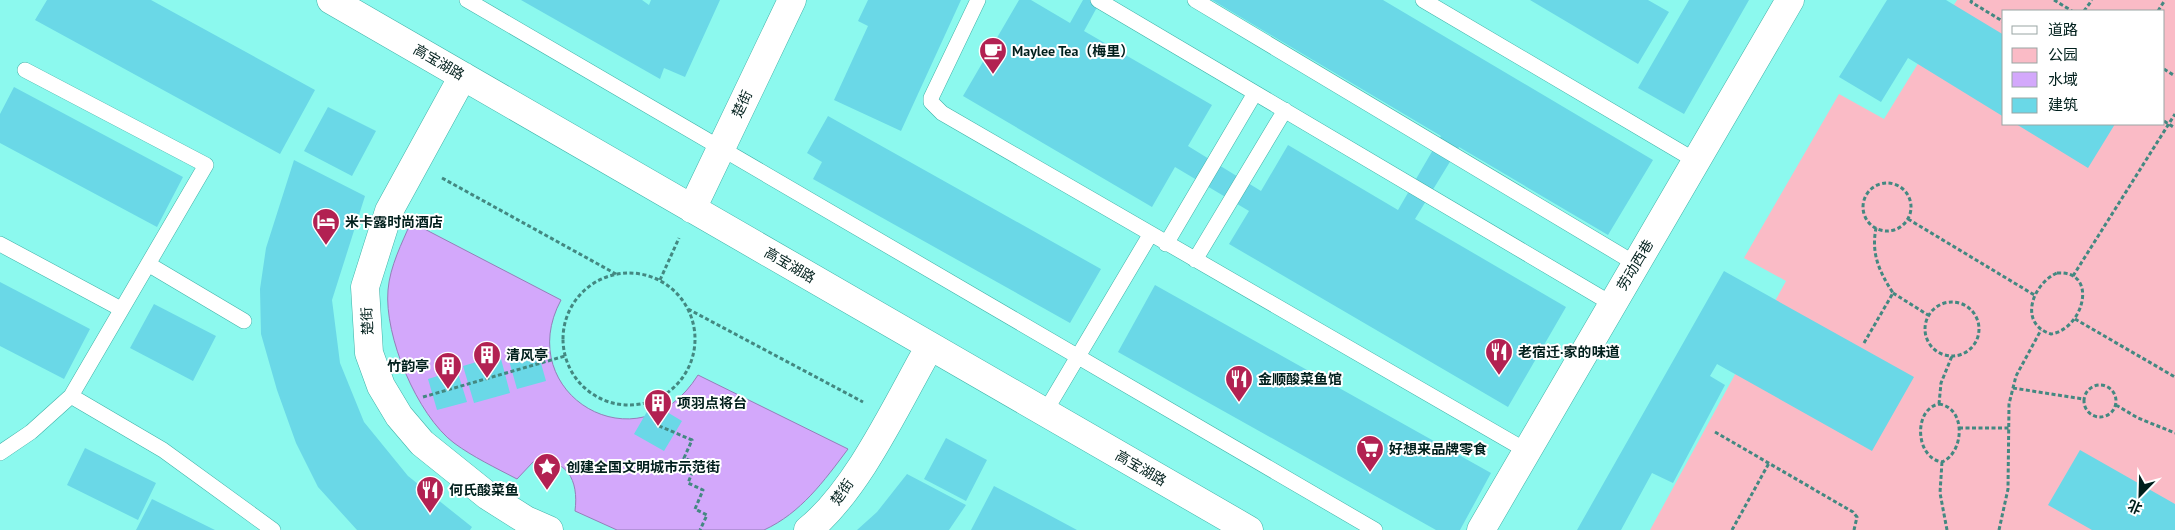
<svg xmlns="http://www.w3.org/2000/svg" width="2175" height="530" font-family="'PT Sans','Noto Sans SC',sans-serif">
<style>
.green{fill:#fabbc6;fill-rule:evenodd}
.water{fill:#d3a8fb;stroke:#947fb8}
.building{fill:#6ad8e7}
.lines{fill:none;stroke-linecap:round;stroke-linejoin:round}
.service-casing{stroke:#3fb2a8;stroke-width:16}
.minor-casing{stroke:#3fb2a8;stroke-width:29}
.path{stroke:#438881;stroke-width:3;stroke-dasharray:4 2.5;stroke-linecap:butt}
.service{stroke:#fff;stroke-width:15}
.minor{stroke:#fff;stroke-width:28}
.labels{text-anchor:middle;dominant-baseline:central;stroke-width:4;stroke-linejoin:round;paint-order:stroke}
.poi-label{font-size:14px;font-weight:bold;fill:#001f1c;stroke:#fff;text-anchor:start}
.street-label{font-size:14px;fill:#001f1c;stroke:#fff}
</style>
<rect width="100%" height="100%" fill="#8cf9ee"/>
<path class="green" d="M1957,0H2175V530H1650L1786,281L1744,258L1839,94L1884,119ZM2004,11H2164V124H2004Z"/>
<path class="water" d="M411,222L561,300C511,393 638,471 698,375L848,449C824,481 801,513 764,530H617L575,511C579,480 567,457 533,462L517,479C496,468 473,457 454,443C417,415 384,336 388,290C390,266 402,243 411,222Z"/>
<path class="building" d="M47,0H151L315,90L280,154L35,20Z
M521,0H642L649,5L651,0H720L685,77L664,68L660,79Z
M868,0H961L901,131L834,100L868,26L858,21Z
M1019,0H1031L1070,23L1083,0H1101L1084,31L1212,105L1188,146L1261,191L1288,145L1398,210L1441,136L1212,0H1383L1653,160L1608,235L1459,147L1415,219L1566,307L1508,407L1229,244L1249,211L1175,167L1152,207L963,96Z
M1530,0H1648L1669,12L1638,64Z
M1689,0H1749L1684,114L1638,88Z
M1887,0H1946L2004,35V117L1908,58L1881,102L1839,77Z
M14,87L183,177L157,227L0,143V114Z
M328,107L376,131L352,176L304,151Z
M828,116L1101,269L1070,323L813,179L822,162L807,153Z
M2016,124H2115L2088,168Z
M294,160L365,196L332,300L340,363L364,422L408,476L472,527L470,530H357L318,487L296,443L277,390L261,334L260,289L266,248Z
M1724,271L1914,377L1872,451L1717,364L1710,376L1725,385L1673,483L1652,473L1621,530H1577Z
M0,282L90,329L64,379L0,346Z
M1155,285L1491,473L1460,530H1436L1118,352Z
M154,304L216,336L193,381L130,348Z
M537,349L546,381L517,389L508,357Z
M500,355L510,393L474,403L463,366Z
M457,370L467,402L437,410L428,379Z
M652,403L682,421L664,451L634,434Z
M946,438L987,460L966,501L924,479Z
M85,448L156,483L138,520L67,485Z
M2080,450L2175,504V530H2092L2048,505Z
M907,474L966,505L949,530H857L877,512Z
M994,486L1036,508L1077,530H971Z
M152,499L215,530H136Z"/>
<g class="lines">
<defs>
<path id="service" d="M467,0L1375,530
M978,0L931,98V102L942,113L1527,451
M1098,0L1612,304
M1195,0L1636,264
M1423,0L1696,161
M0,244L121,309
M1166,244L1255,93
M1195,260L1285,110
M148,264L244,321
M71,396L163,450L273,530
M1045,412L1150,235
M0,453L31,432L71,396L206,165L25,70"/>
<path id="minor" d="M331,0L1249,530
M463,76L389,211L365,287L369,353L381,386L399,416L422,443L488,496L526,520L549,530
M692,209L792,0
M808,530C858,490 898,402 930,346
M1481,530L1790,0"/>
</defs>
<use href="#service" class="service-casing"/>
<use href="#minor" class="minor-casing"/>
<path class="path" d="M1972,0L1971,2L2004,22
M2054,0L2072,11
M2084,11L2092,0
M2158,11L2165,0
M2164,69L2175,76
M2164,121L2175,128
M442,178L616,274
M1863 207a24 24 0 1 1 48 0a24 24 0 1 1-48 0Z
M1908,219L2036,296
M2057,273C2099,270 2084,329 2051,334C2018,324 2032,284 2057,273Z
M563 339a66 66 0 1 1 132 0a66 66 0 1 1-132 0Z
M2073,276L2175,114
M660,280L679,238
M1893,293L1928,315
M1925 329a27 27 0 1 1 54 0a27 27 0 1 1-54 0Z
M688,309L863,402
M2075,319L2175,377
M1864,343L1893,293C1879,271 1871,254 1876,228
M2084 401a16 16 0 1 1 32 0a16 16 0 1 1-32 0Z
M2013,388L2083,399
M423,397L565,356
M650,402L657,425L692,440L684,458L696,463L688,483L703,490L695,509L707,515L700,530
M1939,404C1967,408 1964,453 1942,462C1915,458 1913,409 1939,404Z
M1939,404L1941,383L1952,356
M2116,405L2138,418L2175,433
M1959,428H2009
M1715,432L1853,512L1857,517L1854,530
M1942,462L1940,493L1947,530
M1732,530L1769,463
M1999,530L2008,489L2009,404L2016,376L2041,330"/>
<use href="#service" class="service"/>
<use href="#minor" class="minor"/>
</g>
<defs>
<symbol id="cafe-pin" viewBox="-11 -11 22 30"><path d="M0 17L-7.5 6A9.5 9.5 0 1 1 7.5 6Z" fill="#b22152" stroke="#fff"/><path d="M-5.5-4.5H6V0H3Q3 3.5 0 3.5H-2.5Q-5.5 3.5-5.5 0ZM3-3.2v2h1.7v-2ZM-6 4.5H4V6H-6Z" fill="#fff"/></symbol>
<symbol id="hotel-pin" viewBox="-11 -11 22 30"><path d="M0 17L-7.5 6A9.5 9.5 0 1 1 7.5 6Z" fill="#b22152" stroke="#fff"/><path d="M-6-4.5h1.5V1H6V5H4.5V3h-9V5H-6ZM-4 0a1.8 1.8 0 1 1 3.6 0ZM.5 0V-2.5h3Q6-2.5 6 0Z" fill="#fff"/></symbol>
<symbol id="restaurant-pin" viewBox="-11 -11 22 30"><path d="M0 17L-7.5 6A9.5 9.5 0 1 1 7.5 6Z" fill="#b22152" stroke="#fff"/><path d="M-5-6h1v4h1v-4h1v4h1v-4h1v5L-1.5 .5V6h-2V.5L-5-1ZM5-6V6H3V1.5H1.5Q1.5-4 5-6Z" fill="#fff"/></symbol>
<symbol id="building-pin" viewBox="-11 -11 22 30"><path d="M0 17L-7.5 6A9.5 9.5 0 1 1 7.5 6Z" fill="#b22152" stroke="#fff"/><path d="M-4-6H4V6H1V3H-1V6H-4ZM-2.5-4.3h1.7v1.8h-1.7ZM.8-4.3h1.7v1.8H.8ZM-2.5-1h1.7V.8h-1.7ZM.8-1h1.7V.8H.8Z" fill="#fff"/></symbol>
<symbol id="supermarket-pin" viewBox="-11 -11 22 30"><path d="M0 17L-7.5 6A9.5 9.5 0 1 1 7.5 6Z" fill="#b22152" stroke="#fff"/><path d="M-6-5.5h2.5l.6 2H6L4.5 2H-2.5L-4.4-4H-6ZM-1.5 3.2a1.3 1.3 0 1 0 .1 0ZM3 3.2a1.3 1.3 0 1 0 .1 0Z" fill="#fff"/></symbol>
<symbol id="sight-pin" viewBox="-11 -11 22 30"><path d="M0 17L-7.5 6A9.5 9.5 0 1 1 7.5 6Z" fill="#b22152" stroke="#fff"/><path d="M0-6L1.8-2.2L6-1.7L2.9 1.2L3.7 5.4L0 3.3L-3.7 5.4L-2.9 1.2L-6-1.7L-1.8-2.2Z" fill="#fff"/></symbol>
</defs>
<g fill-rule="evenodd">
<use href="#cafe-pin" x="977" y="35" width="32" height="43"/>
<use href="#hotel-pin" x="310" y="206" width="32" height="43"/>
<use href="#restaurant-pin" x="1483" y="336" width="32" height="43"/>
<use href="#building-pin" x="471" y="339" width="32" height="43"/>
<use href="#building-pin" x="432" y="350" width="32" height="43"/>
<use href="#restaurant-pin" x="1223" y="363" width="32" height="43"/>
<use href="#building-pin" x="642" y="387" width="32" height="43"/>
<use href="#supermarket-pin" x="1354" y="433" width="32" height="43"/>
<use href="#sight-pin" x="531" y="451" width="32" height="43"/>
<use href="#restaurant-pin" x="414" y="474" width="32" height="43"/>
</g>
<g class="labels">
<g class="poi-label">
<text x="1012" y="51">Maylee Tea（梅里）</text>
<text x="345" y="222">米卡露时尚酒店</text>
<text x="1518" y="352">老宿迁·家的味道</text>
<text x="506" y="355">清风亭</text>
<text x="429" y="366" text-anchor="end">竹韵亭</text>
<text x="1258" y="379">金顺酸菜鱼馆</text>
<text x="677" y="403">项羽点将台</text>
<text x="1389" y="449">好想来品牌零食</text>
<text x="566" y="467">创建全国文明城市示范街</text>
<text x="449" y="490">何氏酸菜鱼</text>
</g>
<g class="street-label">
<text transform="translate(439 62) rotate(30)">高宝湖路</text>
<text transform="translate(742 104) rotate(-65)">楚街</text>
<text transform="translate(790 265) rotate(30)">高宝湖路</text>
<text transform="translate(1635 265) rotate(-59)">劳动西巷</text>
<text transform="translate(367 321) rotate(-93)">楚街</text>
<text transform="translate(1141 468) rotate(30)">高宝湖路</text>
<text transform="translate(842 492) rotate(-55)">楚街</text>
</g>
</g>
<rect x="2002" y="10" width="162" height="115" fill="#ffffff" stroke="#99a5a4"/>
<rect x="2012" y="26" width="25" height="8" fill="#ffffff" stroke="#99a5a4"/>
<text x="2048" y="35" font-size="15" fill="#001f1c">道路</text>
<rect x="2012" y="48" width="25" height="15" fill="#fabbc6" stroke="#99a5a4"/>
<text x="2048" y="60" font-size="15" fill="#001f1c">公园</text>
<rect x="2012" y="72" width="25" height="15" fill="#d3a8fb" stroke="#99a5a4"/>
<text x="2048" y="85" font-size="15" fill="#001f1c">水域</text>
<rect x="2012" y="98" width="25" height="15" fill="#6ad8e7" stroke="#99a5a4"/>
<text x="2048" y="110" font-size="15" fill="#001f1c">建筑</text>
<g transform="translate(2140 495) rotate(203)" stroke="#ffffff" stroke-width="4" paint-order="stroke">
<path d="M0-4L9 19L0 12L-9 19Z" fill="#001f1c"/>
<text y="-8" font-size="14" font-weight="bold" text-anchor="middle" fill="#001f1c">北</text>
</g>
</svg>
